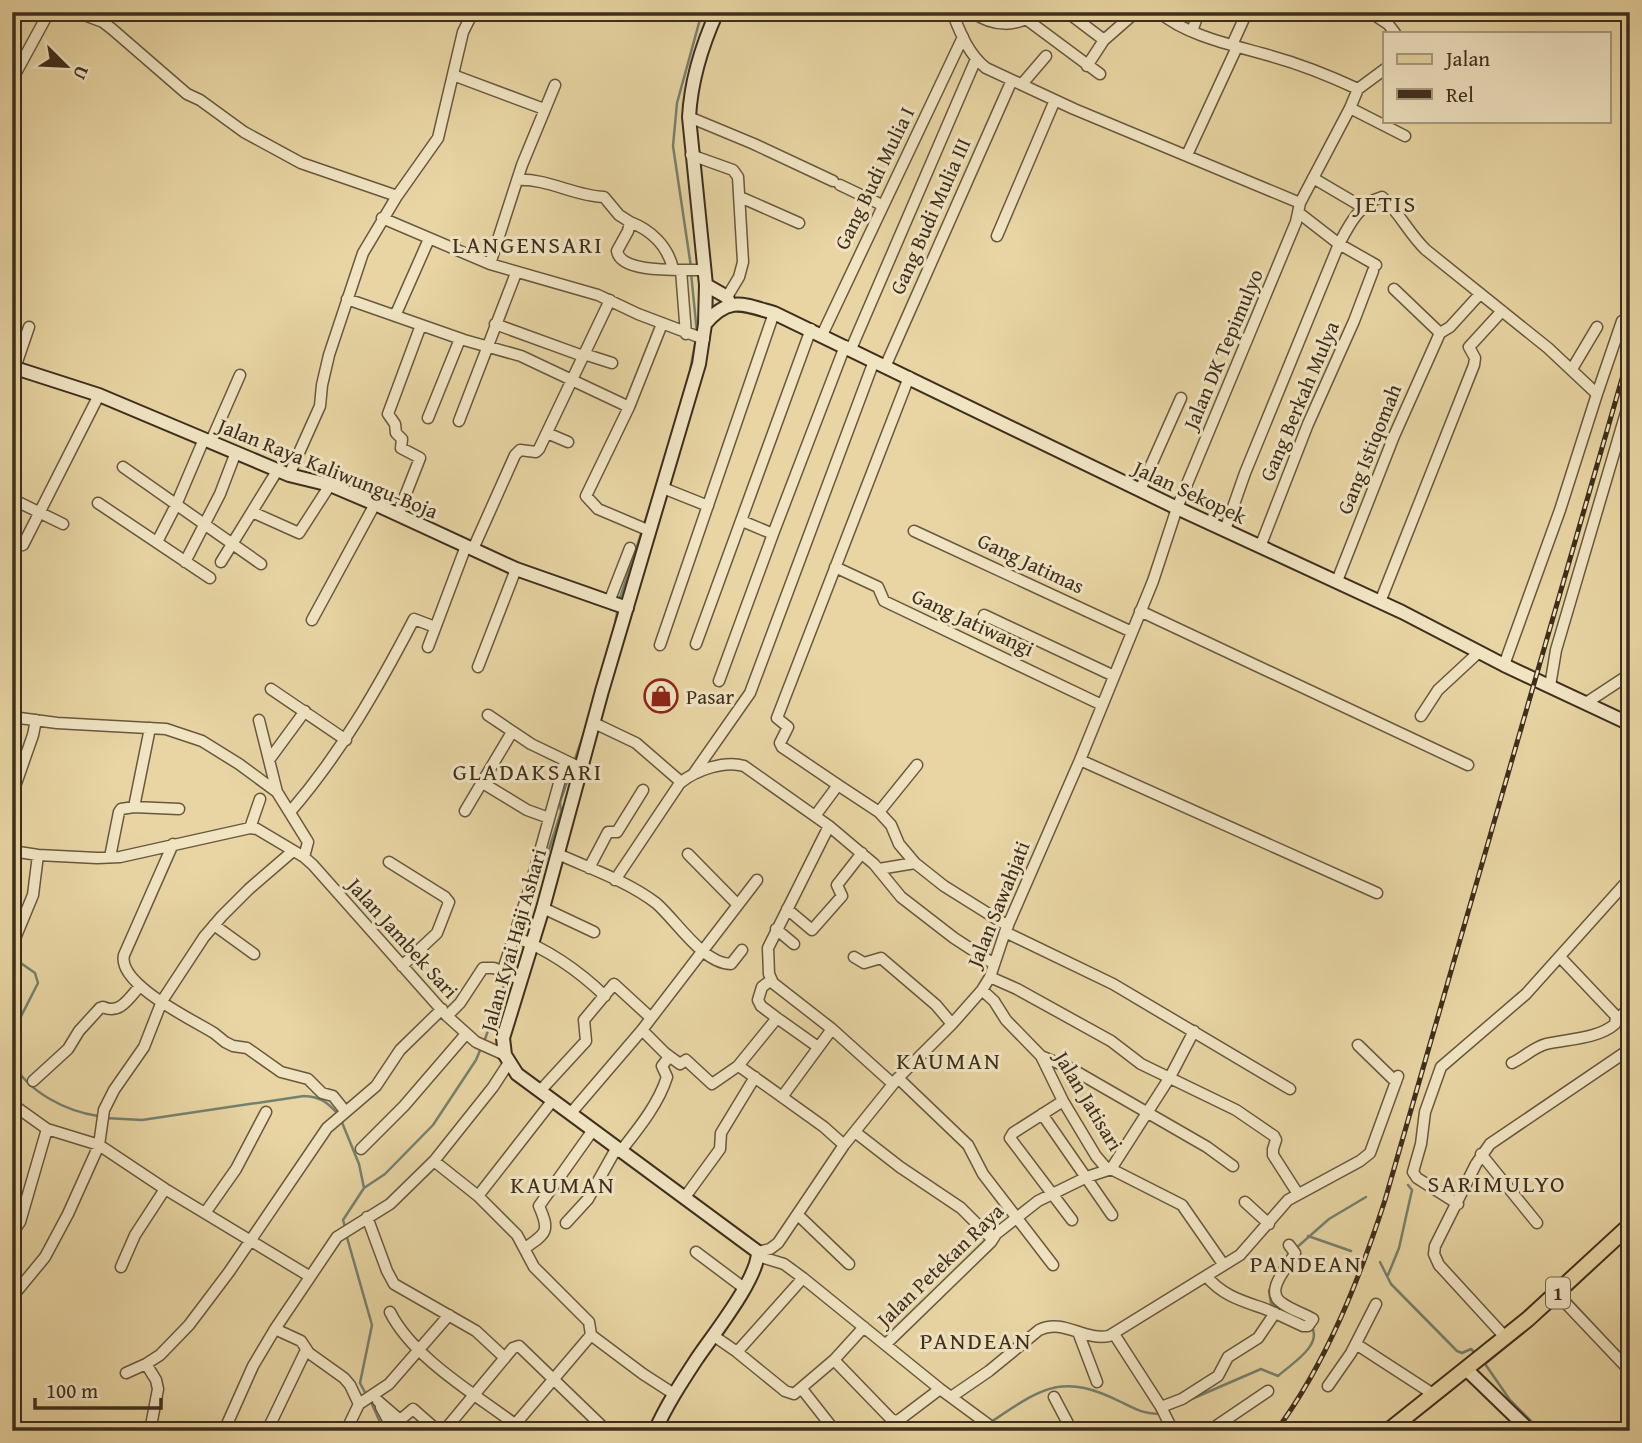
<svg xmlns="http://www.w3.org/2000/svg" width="1642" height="1443" font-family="'Gentium Book Plus',serif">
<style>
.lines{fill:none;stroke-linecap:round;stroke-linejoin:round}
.stream{stroke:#73816f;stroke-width:2.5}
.street-casing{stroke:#68583e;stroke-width:13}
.secondary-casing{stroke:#3e2e1d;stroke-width:16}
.primary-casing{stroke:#3e2e1d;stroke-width:18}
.street{stroke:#f0e4c3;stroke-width:10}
.secondary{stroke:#f0e4c3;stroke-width:12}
.primary{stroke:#e8d5a3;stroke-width:14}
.rail-casing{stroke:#3e2e1d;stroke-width:5}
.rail{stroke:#f0e4c3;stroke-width:2.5;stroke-dasharray:8;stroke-linecap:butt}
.labels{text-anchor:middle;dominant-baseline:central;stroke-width:6;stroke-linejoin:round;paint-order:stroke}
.shield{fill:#f0e4c3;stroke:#73654f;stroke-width:2}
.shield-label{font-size:19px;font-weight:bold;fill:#3e2e1d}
.street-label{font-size:21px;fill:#3e2e1d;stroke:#f0e4c3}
.poi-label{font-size:21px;fill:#3e2e1d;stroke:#f0e4c3;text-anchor:start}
.quarter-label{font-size:24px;letter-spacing:2px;fill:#3e2e1d;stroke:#f0e4c3}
</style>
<rect width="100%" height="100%" fill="#e8d5a3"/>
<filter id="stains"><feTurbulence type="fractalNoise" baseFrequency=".00286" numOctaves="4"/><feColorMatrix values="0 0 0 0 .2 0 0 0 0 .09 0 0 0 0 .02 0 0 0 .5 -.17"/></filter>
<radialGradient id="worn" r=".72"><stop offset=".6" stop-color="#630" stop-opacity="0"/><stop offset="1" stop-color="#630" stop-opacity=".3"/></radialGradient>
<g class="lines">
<path class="stream" d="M691,267L673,146L677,103L702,12
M691,273L697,333
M673,431L690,371L696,339
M644,525L657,485
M619,601L642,531
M614,629L618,608
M521,936L561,812L560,802L584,733
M12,1034L38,983L35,973L15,959
M484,1042L519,943
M12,1062C29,1093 66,1111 98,1116
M105,1118L142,1120L304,1096C321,1097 327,1102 338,1114
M341,1120L359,1164L364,1188
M345,1227L343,1220L364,1188L385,1174L433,1125L476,1060L481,1048
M346,1234L372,1325L360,1383L367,1396
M1308,1236L1351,1251
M1623,1240L1630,1247
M1295,1249L1329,1219L1366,1197
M1380,1262L1391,1284L1457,1351L1462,1353L1471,1349L1476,1354
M1278,1271L1269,1291L1271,1303L1302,1320
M1388,1275L1399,1248L1412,1190L1408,1185
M1566,1295L1630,1364
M1565,1296L1600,1262
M1483,1361L1510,1400L1541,1431
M1485,1364L1560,1301
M1187,1401L1261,1369L1278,1376C1291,1364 1324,1345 1311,1325
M371,1402L384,1431
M991,1422C1042,1388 1062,1372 1121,1402C1133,1408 1147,1416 1162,1413
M977,1431L986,1426"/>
<defs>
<path id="street" d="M76,12L103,22L112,29L187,94L200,100L244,132L301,163L397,196
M459,12L468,18
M952,12C960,32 968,54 986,68L1074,109L1300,203
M972,12C993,27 1016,28 1038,12
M1067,12L1104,40
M1370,12L1388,24L1395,33
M1026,19L1100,74
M1192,31L1199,12
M1232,45L1247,12
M1087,66L1104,40L1136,12
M453,75L544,109
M12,80L49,12
M1022,84L1046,56
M1358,89L1385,69
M1350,108L1405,136
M689,117L754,144L833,181
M691,155L733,170L738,177L743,262L739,277L727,297
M1187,155L1237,47
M1313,178L1364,208
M517,180C547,178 574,196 604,197L619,215L630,222L628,231L617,251C621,275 685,269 704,270
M840,185L882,205
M740,197L799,223
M1299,213L1339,244L1376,265
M382,218L490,264L598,295L638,314L704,339
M630,222C651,230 668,246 673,269
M997,236L1055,100
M490,264L522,165L555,85
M681,270L686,334
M1394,289L1440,333
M347,299L464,340L521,356L629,407
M395,316L429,239
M495,324L583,356
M1440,333L1450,327L1480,294
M822,335L963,37
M851,349L976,59
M584,354L612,363
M885,367L1012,80
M15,368L29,327
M1572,369L1597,327
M1597,394L1622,321
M428,418L460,339
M459,421L516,273
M547,433L568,442
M211,441L240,375
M123,467L261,564
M289,475L320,406L322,385L329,355L363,253L397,196L438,138L463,32L473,12
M663,488L708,506
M1140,490L1181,398
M12,499L63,524
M98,503L210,578
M252,512L299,533L330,485
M398,514L420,458L401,448L402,439L396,433L395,424L388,414L421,325
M1225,530L1245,473L1339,244C1349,225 1360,203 1382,197C1400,213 1409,234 1426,250L1548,348L1597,394L1560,510L1504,665
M650,531L598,509L586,496L629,407L662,324
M914,531L1132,632
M773,534L845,346
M157,542L176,505L204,439
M12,543L18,546L23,545L99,395
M1260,547L1308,424L1354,321L1373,271
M473,549L515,455L520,450L536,452L539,449L610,300
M185,562L220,494L236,452
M221,562L277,471
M835,567L878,587L884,601L1102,705
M1337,581L1394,436L1440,333
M609,602L630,548
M1380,602L1474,365L1475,358L1469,347L1502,311
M1140,611L1468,765
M984,615L1114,676
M312,620L375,504
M696,644L811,329
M660,645L774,313
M428,647L466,546
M478,667L516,569
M719,681L773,534L742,521
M1550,686L1556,650L1630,399
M271,689L346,740
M1586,703L1630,674
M488,715L531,744L581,768
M1421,716L1438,690L1479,652
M12,717L57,723L166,729L202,741L239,764L277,792L308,842L304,857
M259,720L277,792
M594,723L636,743L681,782
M269,760L305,711
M1080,760L1377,893
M694,773L750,693L874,361
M481,782L527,810L549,818
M838,785L782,747L780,743L788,727L777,718L909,377
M12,795L33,735L36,720
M134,807L179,809
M465,811L512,732
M290,812C341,753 378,688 414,619L435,627
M879,812L917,765
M815,816L838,785L879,812L891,825L899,844L915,863L944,886L1008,926
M829,826L768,948L769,974L773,983L832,1029L893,1084
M250,828L260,799
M173,844L124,955C117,984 193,1020 214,1033L225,1042L233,1046L247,1048L281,1072L308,1079L322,1093L333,1096L345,1111
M12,851L38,855L97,858L120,857L250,828L257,829L304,857L313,865L447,1016L476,1042L505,1055
M558,854C591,869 627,881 656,903C676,920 703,964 731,964L742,950
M688,854L738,905
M110,857L119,812L121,809L134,807L150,728
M389,862L445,897L449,902L437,933L402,966
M589,868L608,832H617L643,790
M879,869L915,863
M615,880L680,783C696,770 725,760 744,766L829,826L874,864L901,897L954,938L994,964
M543,908L594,932
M787,909L812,930L842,896L837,885L862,853
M214,925L254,954
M776,929L794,944
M1005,932L1113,984L1290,1089
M515,937C549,950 579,971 605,996
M854,957L864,963L881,958L936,1005L952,1024
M12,960L16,936L33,895L38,855
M502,973L529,890L565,762
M990,977L1017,989L1111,1041L1141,1064L1236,1110L1274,1136L1276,1140L1273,1149V1155L1298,1194
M771,980L762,987L758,1000L761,1006L777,1018
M982,990L994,1001L1006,1020L1041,1056L1063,1101L1096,1156L1107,1169
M447,1016L460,1003L483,968H494L521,980
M1617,1019L1630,1008
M642,1030L665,1053L680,1064L686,1060L712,1084L738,1066L743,1069L824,1127L844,1145
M1358,1045L1396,1082
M1041,1056L1070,1068L1207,1147L1233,1166
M1512,1063C1523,1058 1534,1047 1546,1044C1567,1039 1598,1039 1615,1024L1616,1017L1614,1014L1560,957
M738,1066L777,1018L818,1047
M898,1078L968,1145L983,1174L1053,1265
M33,1081L68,1049L79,1031L100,1008L103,1007C120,1015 129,998 140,986
M540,1091L586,1041L584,1020L614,984L651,1018
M782,1097L832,1029
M1063,1101L1013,1133L1010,1138L1072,1220
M12,1104L47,1129L99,1145L165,1189L309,1276
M571,1113L642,1030L757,880
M1042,1114L1112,1215
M855,1132L900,1167L961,1208L992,1239
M361,1149L404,1106L466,1034
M620,1152C638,1129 658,1105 667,1077L662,1066L669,1057
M1481,1154L1537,1223
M434,1161L478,1196L517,1235L534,1267L589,1322L591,1335L643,1374L674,1394
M1111,1169L1182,1205L1223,1264
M478,1196L553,1100
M685,1197L720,1149L721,1133L755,1077
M1245,1202L1269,1224
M1458,1204L1417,1178L1413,1172L1421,1144L1425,1112L1441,1067L1526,994L1630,878
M205,1213L236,1169L266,1112
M798,1215L849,1264
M367,1217L387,1271L394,1284L476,1331L505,1358
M566,1223L588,1199L616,1149
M12,1233L20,1222L47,1129
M525,1248C547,1233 550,1231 539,1206L593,1130
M696,1252L744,1288
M758,1252L770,1249L778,1243L844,1145L898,1078L952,1024L982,990L990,977L1005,932L1080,760L1153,581L1177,508L1296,222L1300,203L1350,108L1358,89C1330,76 1300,64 1271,56C1237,46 1186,36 1159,12
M758,1256L784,1264L803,1278L940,1389L997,1431
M121,1267L135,1235L165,1189
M1206,1276C1224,1297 1243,1301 1268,1310C1280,1315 1292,1321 1303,1326H1308L1313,1319C1303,1313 1291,1310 1282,1303C1263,1291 1289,1266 1295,1253L1289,1245
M1557,1294L1630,1371
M12,1297L45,1257L68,1214L99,1145L104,1110L114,1090L144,1047L162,1001L204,937L222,916L249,889L293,851
M390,1312C413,1358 475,1394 516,1425
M275,1329L301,1341L309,1353L344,1378L350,1385L359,1404
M1078,1332L1097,1382
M1114,1334L1161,1407L1173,1431
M714,1336L737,1352L803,1278
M1506,1338L1439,1265L1434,1254L1435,1246L1476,1164L1490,1144L1630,1049
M886,1344L991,1242L996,1234L1038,1201L1087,1177L1111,1169L1170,1077L1194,1031
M1356,1344L1433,1394
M737,1352L785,1391L794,1394L834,1360L864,1327
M834,1360L893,1421L899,1420L940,1389
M146,1364L156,1380L158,1389L150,1431
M126,1373L146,1364L160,1355L189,1325L229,1272L327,1128L376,1086L400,1050L442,1009
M1328,1386L1351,1353L1376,1304
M802,1389L835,1431
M951,1397L989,1371L1039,1330C1063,1318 1084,1341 1109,1336L1240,1255L1288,1200L1360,1161L1370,1153L1398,1076
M1054,1397L1072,1431
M378,1401L400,1420L413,1409L438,1431
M381,1407L394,1431
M1161,1407L1182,1399L1218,1376L1228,1357L1258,1338L1275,1313
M517,1430L518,1421L591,1335
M224,1431L253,1366L275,1329L337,1237L390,1204L434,1161L493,1087L508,1064
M267,1431L306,1350
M346,1431L359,1404L389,1384L449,1315
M444,1431L513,1348L519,1346L607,1431
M1209,1431L1268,1391"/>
<path id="secondary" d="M706,285L727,297L730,305
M705,324C729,296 742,304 774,313L1177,508L1402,612L1504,665L1630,724
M12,367L99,395L289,475L330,485L375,504L516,569L627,608
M1466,1369L1530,1431
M655,1431C666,1406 681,1383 696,1360C712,1336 758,1279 758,1252L517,1074L505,1055L503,1038L543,908L602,691L699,364L705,324L706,285L689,117C691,81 702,45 717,12"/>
<path id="primary" d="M1388,1431L1528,1319L1630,1225"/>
</defs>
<use href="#street" class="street-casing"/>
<use href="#secondary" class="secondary-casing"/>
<use href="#primary" class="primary-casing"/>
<use href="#street" class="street"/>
<use href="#secondary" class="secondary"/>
<use href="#primary" class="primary"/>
<defs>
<path id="rail" d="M1276,1431C1327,1362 1359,1280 1385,1200L1630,351"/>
</defs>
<use href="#rail" class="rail-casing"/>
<use href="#rail" class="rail"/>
</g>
<defs>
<symbol id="shop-ring" viewBox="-11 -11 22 22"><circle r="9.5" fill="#f0e4c3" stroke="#8f2418" stroke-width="1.5"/><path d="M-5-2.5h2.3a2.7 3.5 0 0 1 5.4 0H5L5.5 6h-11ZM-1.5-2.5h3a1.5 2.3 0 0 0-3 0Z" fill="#8f2418"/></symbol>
</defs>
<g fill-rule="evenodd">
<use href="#shop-ring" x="642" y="677" width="38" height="38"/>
</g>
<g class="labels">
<rect class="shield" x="1546" y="1277.5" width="24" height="31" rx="5"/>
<g class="shield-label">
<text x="1558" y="1293">1</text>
</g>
<g class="street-label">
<text transform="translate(874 178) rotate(-64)">Gang Budi Mulia I</text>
<text transform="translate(930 216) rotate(-66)">Gang Budi Mulia III</text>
<text transform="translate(1223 349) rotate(-67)">Jalan DK Tepimulyo</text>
<text transform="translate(1299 401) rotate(-67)">Gang Berkah Mulya</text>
<text transform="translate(1369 449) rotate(-68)">Gang Istiqomah</text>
<text transform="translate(328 468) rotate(22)">Jalan Raya Kaliwungu-Boja</text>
<text transform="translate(1190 492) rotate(25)">Jalan Sekopek</text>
<text transform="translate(1031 563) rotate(25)">Gang Jatimas</text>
<text transform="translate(973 622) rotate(25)">Gang Jatiwangi</text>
<text transform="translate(998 904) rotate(-68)">Jalan Sawahjati</text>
<text transform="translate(403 938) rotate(48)">Jalan Jambek Sari</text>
<text transform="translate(513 940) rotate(-74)">Jalan Kyai Haji Ashari</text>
<text transform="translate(1089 1101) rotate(59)">Jalan Jatisari</text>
<text transform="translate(940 1265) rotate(-44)">Jalan Petekan Raya</text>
</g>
<g class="poi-label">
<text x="686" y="696">Pasar</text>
</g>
<g class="quarter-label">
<text x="1386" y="203">JETIS</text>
<text x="528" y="244">LANGENSARI</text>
<text x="528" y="771">GLADAKSARI</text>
<text x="949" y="1060">KAUMAN</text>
<text x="1497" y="1183">SARIMULYO</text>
<text x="563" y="1184">KAUMAN</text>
<text x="1306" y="1263">PANDEAN</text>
<text x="976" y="1340">PANDEAN</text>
</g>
</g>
<rect width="1642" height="1443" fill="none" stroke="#e8d5a3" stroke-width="42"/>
<rect x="14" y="14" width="1614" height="1415" fill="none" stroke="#3e2e1d" stroke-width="3.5"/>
<rect x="21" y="21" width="1600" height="1401" fill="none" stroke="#3e2e1d" stroke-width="2"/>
<rect x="1383" y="32" width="228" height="91" fill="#f0e4c3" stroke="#a99b81" stroke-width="2"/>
<rect x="1397" y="54" width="35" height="10" fill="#e8d5a3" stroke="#a99b81" stroke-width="2"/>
<text x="1446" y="66" font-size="21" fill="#3e2e1d">Jalan</text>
<rect x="1397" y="89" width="35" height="10" fill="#3e2e1d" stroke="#a99b81" stroke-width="2"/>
<text x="1446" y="102" font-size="21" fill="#3e2e1d">Rel</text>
<g transform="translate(66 66) rotate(114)" stroke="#f0e4c3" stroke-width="5" paint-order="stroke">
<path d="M0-5L12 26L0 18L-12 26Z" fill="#3e2e1d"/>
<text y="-10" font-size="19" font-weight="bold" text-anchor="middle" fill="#3e2e1d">U</text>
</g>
<path d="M35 1398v10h126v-10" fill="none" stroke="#3e2e1d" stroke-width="3.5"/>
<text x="46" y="1398" font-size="21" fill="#3e2e1d" stroke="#f0e4c3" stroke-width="5" paint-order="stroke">100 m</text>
<rect width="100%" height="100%" filter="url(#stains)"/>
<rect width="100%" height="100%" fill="url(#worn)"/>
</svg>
